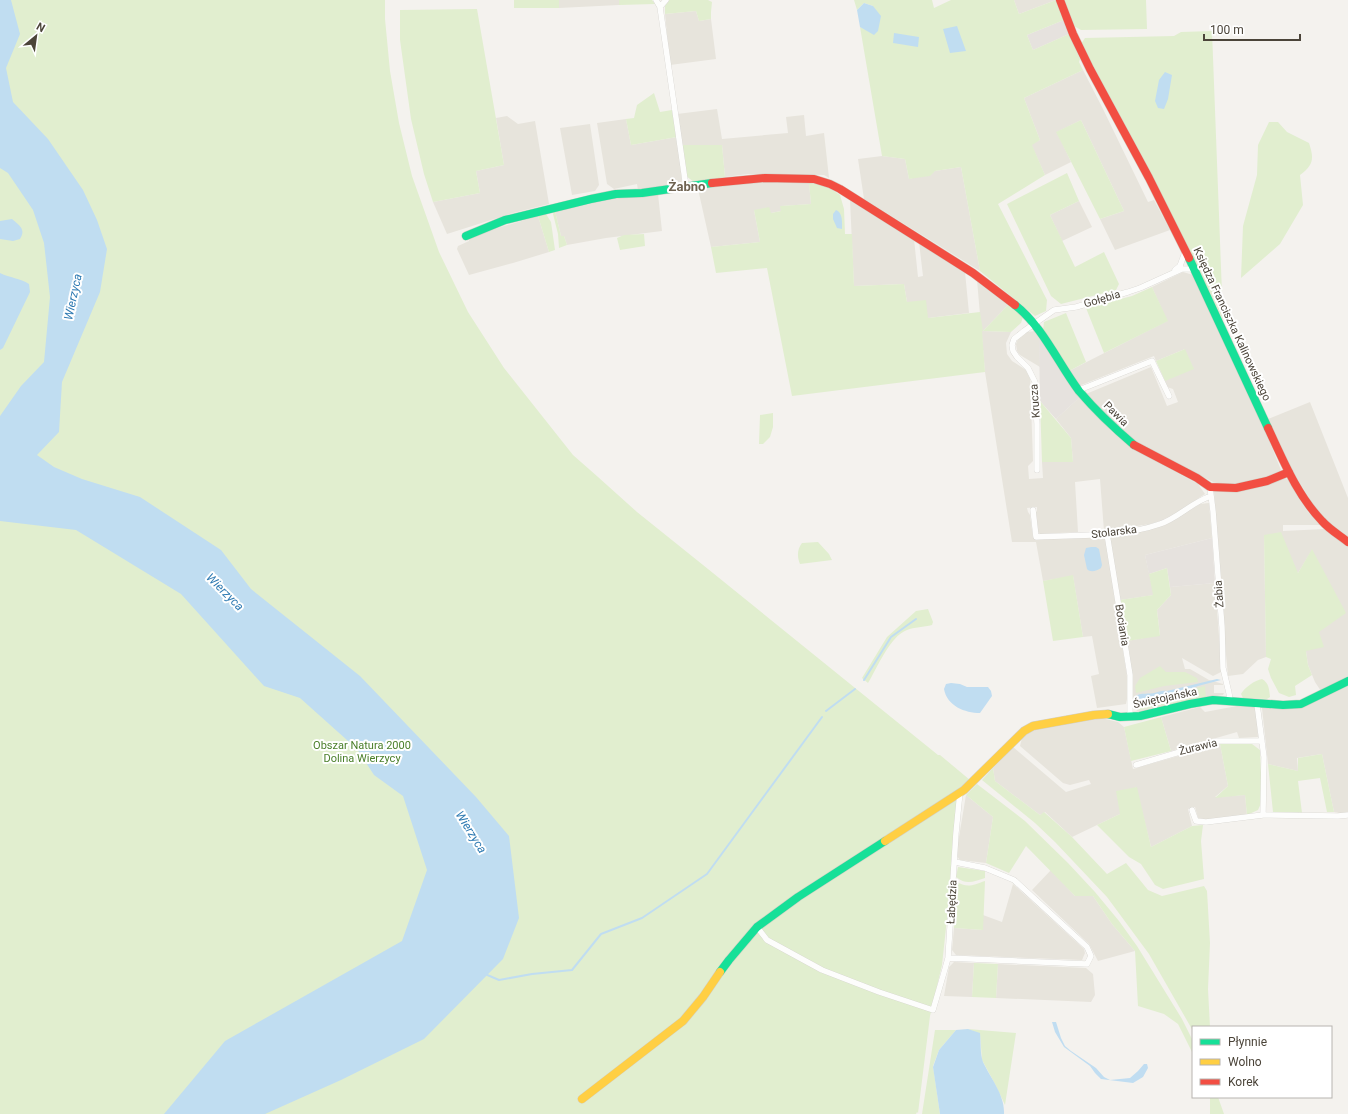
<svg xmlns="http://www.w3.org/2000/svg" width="1348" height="1114" font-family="Roboto,sans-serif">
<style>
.residential{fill:#e7e4dc}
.industrial{fill:#e6e2de}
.green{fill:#e1eecf}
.water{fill:#c0ddf1}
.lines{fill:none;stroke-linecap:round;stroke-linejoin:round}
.stream{stroke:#c0ddf1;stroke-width:2}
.street-casing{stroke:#d2d0cb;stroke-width:6}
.fast-casing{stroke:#d3cfc5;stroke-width:9}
.slow-casing{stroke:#d3cfc5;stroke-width:9}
.jam-casing{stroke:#d3cfc5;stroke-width:9}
.street{stroke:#fdfdfc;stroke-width:5.5}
.fast{stroke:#16e098;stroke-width:8}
.slow{stroke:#ffcf43;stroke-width:8}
.jam{stroke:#f24e42;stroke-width:8}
.labels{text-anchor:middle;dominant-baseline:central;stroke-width:4;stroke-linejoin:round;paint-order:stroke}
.street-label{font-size:11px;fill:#4b4439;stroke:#fff}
.park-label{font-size:11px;fill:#4a7f2a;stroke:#fff}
.water-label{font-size:12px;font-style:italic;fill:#2e7ab2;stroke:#fff}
.quarter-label{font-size:13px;font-weight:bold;fill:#6e6250;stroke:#fff}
</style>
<rect width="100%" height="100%" fill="#f4f2ee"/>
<path class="residential" d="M559,0H619V5L559,8Z
M1014,0H1056L1019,14Z
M696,11L699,21L711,19L716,59L670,65L665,14Z
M1083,70L1103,109L1148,202L1154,200L1170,230L1115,250L1100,219L1124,211L1081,120L1057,132L1071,162L1045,175L1031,144L1040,140L1024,98Z
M717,109L722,139L788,133L786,117L804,115L806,136L824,133L829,178L824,175L770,174H748L725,177L722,145H682L677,114Z
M507,116L518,124L535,121L549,204L513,213L447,234L433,202L480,193L476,171L504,165L496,118Z
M626,119L631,145L677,137L682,181L680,185L638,190L637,184L614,189L607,184L597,123Z
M590,124L599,185L595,191L572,195L560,128Z
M882,156L905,159L909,179L935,171L961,167L980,271L864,199L858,159Z
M779,181L809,183L811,204L781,206V211L771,213L754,210L760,242L711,247L698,189L748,183Z
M658,194L662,231L606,238L567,245L564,236H561L555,211L620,198Z
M850,200L914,239L918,277L923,276L919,242L965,272L969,313L928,318L907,302L904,284L854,286Z
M1079,201L1092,227L1062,241L1050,215Z
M538,216L549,252L513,263L469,275L457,249L458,246L469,241V238L501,227Z
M1183,272L1193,275L1266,433L1281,470L1278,474L1236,486L1213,482L1135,442L1100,409L1086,394L1151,367L1167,406L1178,402L1173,389L1167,387L1165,381L1185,349L1156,361L1154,356L1079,386L1069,371L1167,321L1152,287Z
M977,280L1009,304L983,331L1011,332L1006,343L1007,354L1012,361L1026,370L1030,376L1033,461L1028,466L1029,479L1043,478L1042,462H1073L1071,438L1056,419L1080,397L1112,432L1131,448L1198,484L1205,494L1174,514L1160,521L1150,524L1104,531L1100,479L1075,482L1078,532L1040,534L1037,531L1035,514L1037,511V507L1027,508L1028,512L1030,515L1033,537L1037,539L1105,537L1129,689L1126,704L1097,708L1091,676L1099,674L1092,636L1083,637L1073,576L1043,581L1036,542H1012L985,372Z
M1035,331L1039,337L1040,367L1020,355L1017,351L1016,344L1018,339L1027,332Z
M1310,402L1348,498V538L1343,533L1323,518L1316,509L1287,462L1268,419Z
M1283,478L1288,479L1299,499L1308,512L1320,525H1283V531L1325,529L1348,547V676L1321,691L1315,682L1308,665L1306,651L1319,632L1312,550L1298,573L1264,535L1266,657L1258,660L1243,674L1228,676L1225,644L1214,492L1243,490Z
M1209,503L1212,538L1145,555L1154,595L1120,600L1110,536L1139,531L1165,525L1200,504Z
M1215,583L1219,636L1223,671L1213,676L1182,658L1185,669H1190L1209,680L1223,684V685H1214V693H1224L1223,695L1187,701L1139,712L1133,708V680L1127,641L1160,635L1157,610L1171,595L1170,587Z
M1348,684V813H1339L1334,812L1322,754L1297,758L1298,771L1268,764L1262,708L1291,709L1301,707Z
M1237,706L1256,707L1258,737L1239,738L1237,732L1171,751L1161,717L1200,707L1205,712Z
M1101,718L1118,722L1124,727L1133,769L1220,744L1228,786L1215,797L1245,795L1247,815L1221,819H1204L1198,818L1195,807L1188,809L1192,826L1151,847L1136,787L1120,814L1072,837L1045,812L1040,815L995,781L993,768L1013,747L1066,792L1091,784L1089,780L1070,785L1063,783L1020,746L1022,738L1026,734L1039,728Z
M966,795L993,817L986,863L960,860L956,855Z
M1051,870L1075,896H1093L1112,924L1135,951L1098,961L1089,944L1032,890Z
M1013,884L1084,949L1085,953L1082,960L956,955L952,950L954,928L983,930V915L1002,922Z
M954,962L974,963L972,997L944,996L949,967Z
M998,964L1086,968L1093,974L1095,995L1091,1002L996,998Z"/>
<path class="industrial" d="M1064,20L1069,34L1033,50L1027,35Z
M1039,337L1080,397L1056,419L1040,401Z
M1212,538L1215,583L1170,587L1167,568L1149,574L1145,555Z"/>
<path class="green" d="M0,0H385V19L390,71L399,123L412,176L439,252L468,312L504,368L573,455L598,477L637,512L708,569L938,755H940L970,780L961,788L942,965L930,1016L918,1113L917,1112L916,1114H0Z
M514,0H559V8H514Z
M619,0H652L655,4L619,5Z
M669,0H708L712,2L711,12V19L699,21L696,11L665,14V6Z
M854,0H932L934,8L951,0H1014L1019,14L1056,0L1064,20L1027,35L1033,50L1069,34L1080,59L1079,62L1083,70L1024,98L1040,140L1032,145L1045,175L998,204L1047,300L1046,311L1035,316L980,271L961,167L935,171L930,176L909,179L905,159L882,156L860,27L869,31L873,6L864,3L857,10Z
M1063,0H1146L1147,29L1081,30L1074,26Z
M477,9L504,165L476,171L480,193L433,202L424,174L411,119L400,40V10Z
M1212,31L1223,320L1215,303L1113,103L1081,44L1085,38L1174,36L1181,32Z
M654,93L660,112L672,110L677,137L631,145L626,119L634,118L637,105Z
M1081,120L1124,211L1100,219L1056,132Z
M1269,122H1278L1287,132L1309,143C1314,158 1314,165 1300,175L1303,205L1280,244L1241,278L1243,226L1257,175L1258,145Z
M682,145H722L725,177L694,182L686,176Z
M1067,173L1079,201L1050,215L1075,267L1104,252L1119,284L1116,290L1061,304L1051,296L1007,204Z
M809,183L823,184L840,195L844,209L845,234H852L854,286L904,284L907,302L926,300L928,318L980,312L983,331L1009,304L1023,317L1021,323L1011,332L982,331L985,372L792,396L767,268L716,273L711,247L760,242L754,210L769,207L771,213L781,211L780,206L811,204Z
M555,211L561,236H564L567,245L559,248L558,234L553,214Z
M546,214L551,222L555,250L549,252L538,216Z
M644,234L645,246L620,250L617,238L624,235Z
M1152,287L1168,321L1104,353L1086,308L1132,296Z
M1066,313L1086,362L1069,371L1043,330L1044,322Z
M1185,349L1194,369L1165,381L1156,361Z
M1040,401L1071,438L1073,462H1042Z
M773,413V427L770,437L763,444H759L760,415Z
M1281,532L1298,573L1312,549L1346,613L1319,632L1324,647L1306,651L1308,665L1312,675L1295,686L1296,695L1289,697L1279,693L1271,678L1268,669L1271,659L1266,657L1264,535Z
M818,542L829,554L832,560L800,564C797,557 797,549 802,543Z
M1167,568L1171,595L1157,610L1160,636L1127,641L1120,600L1153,595L1149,574Z
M1073,575L1083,637L1053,641L1043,581Z
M928,609L933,622L932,625C924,627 914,627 907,630C890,636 877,668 868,683L862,678L887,637L916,611Z
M1160,666L1166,672H1185L1197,678L1198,682L1164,686L1136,693L1135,686L1140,678Z
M1262,679C1269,683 1269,689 1270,697L1267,699L1243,698L1241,694C1244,688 1255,680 1262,679Z
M1205,686L1206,697L1140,710L1133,706L1141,707L1146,704L1153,707L1173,700L1196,688Z
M1161,717L1171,751L1131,761L1124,727Z
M1220,744H1252L1260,750L1262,801L1258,810L1247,815L1245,795L1215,798L1228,786Z
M1322,754L1334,812H1327L1320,778L1298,781L1302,813L1273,812L1268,764L1298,771V758Z
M993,768L995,781L1040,815L1044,812L1072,837L1107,874L1126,863L1148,890L1162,896L1204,886L1207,891L1210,943L1208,989L1210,1027H1193V1031L1149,954L1107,897L1055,842L1035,823L982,780Z
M977,784L1025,821L1068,863L1095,892L1119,921L1137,946L1182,1019L1193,1041V1054L1178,1024L1164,1014L1138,1006L1135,951L1112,924L1093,896H1075L1026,846L1009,873L986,863L993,817L966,795Z
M1137,787L1151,847L1192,826L1203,825L1201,841L1204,879L1163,889L1155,885L1141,864L1129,857L1097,825L1120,814L1116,791Z
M958,867L985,871V878C973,882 966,885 956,877Z
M956,881C967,889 973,885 985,881L983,930L954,928Z
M974,963L998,964L996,998L972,997Z
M968,1029L1016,1033L1005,1105L995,1084L982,1060L980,1034Z
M935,1030H956L939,1050L933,1066L940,1114H922Z
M1210,1097H1218L1224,1114H1210Z"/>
<path class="water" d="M0,0H11L20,34L6,68L13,102L48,139L83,190L97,220L107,249L100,292L62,382L59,432L37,455L54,467L82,479L140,497L221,550L251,589L360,676L476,797L509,836L519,918L503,959L424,1039L341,1080L265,1114H164L225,1041L402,941L427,870L403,796L374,775L357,749L300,698L264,686L181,594L76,530L0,521V416L21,386L44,362L50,297L44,243L33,210L8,173L0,168Z
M864,3L873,6L881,16L878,31L874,35L860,27L857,10Z
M957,26L966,51L950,53L943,29Z
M894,33L919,37L918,47L893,43Z
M1165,72L1172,75L1168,99L1164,109L1158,108L1155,101L1159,80Z
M836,210C843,213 842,222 842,229L837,228L833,219V214Z
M12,219C20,226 26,229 20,239L13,241L0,239V221Z
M0,273C10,278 20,278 29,284L30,292L3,348L0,350Z
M1091,547H1096L1099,549L1102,565L1101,568C1097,571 1090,573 1087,569L1084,555L1086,548Z
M1217,679L1221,680L1198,686L1162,701L1154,706L1146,703L1135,707C1130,690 1145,695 1154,693C1159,692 1162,690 1167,691Z
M951,683L960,684L967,687H988L991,691L992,696L980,713C965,713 947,706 944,689L946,684Z
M1052,1022H1056L1061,1038L1065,1046L1071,1051L1096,1068L1104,1077L1110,1080L1130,1078L1138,1071L1144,1064H1147L1148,1068L1143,1077L1133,1083L1101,1079L1095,1073L1090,1066L1064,1047L1055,1032Z
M968,1029L980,1033C981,1042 980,1054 983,1062C991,1079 1005,1095 1004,1114H940L933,1067L939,1050L956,1030Z"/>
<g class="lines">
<path class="stream" d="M864,680L891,637L916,619
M826,711L855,689
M485,974L499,980L532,974L572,970L601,934L642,918L707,874L822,717"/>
<defs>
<path id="street" d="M656,0L660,7L686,187
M660,7L666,0
M1175,270L1180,266L1185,252
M1079,390L1152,361L1169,396
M1037,470V424L1035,382L1028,368L1017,357L1013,351L1012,345L1014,339L1024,331L1054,310L1076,307L1128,292L1140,288L1182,269H1194
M1210,487L1213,511L1222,627L1223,668L1229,693L1230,701
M1033,510L1036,537C1075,535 1123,537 1160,524C1178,518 1192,502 1211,496
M1107,534L1130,675V717
M1257,704L1264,757L1263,815
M1136,765L1217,741H1262
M1192,810L1196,821L1206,822L1263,815L1338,816L1348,815
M757,927L767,940L822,970L879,992L933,1010L945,969L948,958L956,833L960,792
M948,958L1087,964L1091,956L1087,947L1014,880L985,868L955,862"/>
<path id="fast" d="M466,236L505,220L591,199L616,194L642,193L712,183
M1189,258L1268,428
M1015,305C1043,327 1058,363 1079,391C1096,411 1114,428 1134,445
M1108,714L1120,717L1140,716L1190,704L1213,700L1283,705L1301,704L1348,681
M720,972L729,960L757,927L798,897L885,841"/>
<path id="slow" d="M885,841L964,790L1024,731L1033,726L1094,715L1108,714
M582,1099L683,1021L703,997L720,972"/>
<path id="jam" d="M1060,0L1073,34L1090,69L1149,178L1189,258
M712,183L765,178L814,179L830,184L840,189L973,273L1015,305
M1268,428C1283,460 1297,495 1322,521C1329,529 1339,535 1348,542
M1134,445L1197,478L1210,487L1236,488L1267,481L1289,472"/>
</defs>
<use href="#street" class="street-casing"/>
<use href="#fast" class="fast-casing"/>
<use href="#slow" class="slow-casing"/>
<use href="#jam" class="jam-casing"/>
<use href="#street" class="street"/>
<use href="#fast" class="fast"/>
<use href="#slow" class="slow"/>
<use href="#jam" class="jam"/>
</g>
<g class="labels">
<g class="street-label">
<text transform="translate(1102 299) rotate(-16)">Gołębia</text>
<text transform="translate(1232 324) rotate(65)">Księdza Franciszka Kalinowskiego</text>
<text transform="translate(1035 401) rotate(-94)">Krucza</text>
<text transform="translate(1116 414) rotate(45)">Pawia</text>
<text transform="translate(1114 532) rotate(-7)">Stolarska</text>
<text transform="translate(1219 594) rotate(-94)">Żabia</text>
<text transform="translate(1122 625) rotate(81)">Bociania</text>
<text transform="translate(1165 698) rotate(-12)">Świętojańska</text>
<text transform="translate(1198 747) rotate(-14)">Żurawia</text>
<text transform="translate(952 902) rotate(-87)">Łabędzia</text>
</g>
<g class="park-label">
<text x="362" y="745">Obszar Natura 2000<tspan x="362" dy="13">Dolina Wierzycy</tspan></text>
</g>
<g class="water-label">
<text transform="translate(73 297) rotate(-78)">Wierzyca</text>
<text transform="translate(225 592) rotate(45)">Wierzyca</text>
<text transform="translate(471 832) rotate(58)">Wierzyca</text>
</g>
<g class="quarter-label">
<text x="687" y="186">Żabno</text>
</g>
</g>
<rect x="1192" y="1026" width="140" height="72" fill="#ffffff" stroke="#b7b4b0"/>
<rect x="1200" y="1039" width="20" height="6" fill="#16e098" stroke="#b7b4b0"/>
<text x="1228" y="1046" font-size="12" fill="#4b4439">Płynnie</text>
<rect x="1200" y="1059" width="20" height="6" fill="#ffcf43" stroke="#b7b4b0"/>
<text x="1228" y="1066" font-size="12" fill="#4b4439">Wolno</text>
<rect x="1200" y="1079" width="20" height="6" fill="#f24e42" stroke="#b7b4b0"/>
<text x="1228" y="1086" font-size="12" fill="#4b4439">Korek</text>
<g transform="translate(36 36) rotate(29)" stroke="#ffffff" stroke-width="3" paint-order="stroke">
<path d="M0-3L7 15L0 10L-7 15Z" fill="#4b4439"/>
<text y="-6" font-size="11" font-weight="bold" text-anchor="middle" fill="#4b4439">N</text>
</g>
<path d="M1204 34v6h96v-6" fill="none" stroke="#4b4439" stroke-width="2"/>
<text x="1210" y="34" font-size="12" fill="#4b4439" stroke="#ffffff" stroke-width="3" paint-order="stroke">100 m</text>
</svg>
